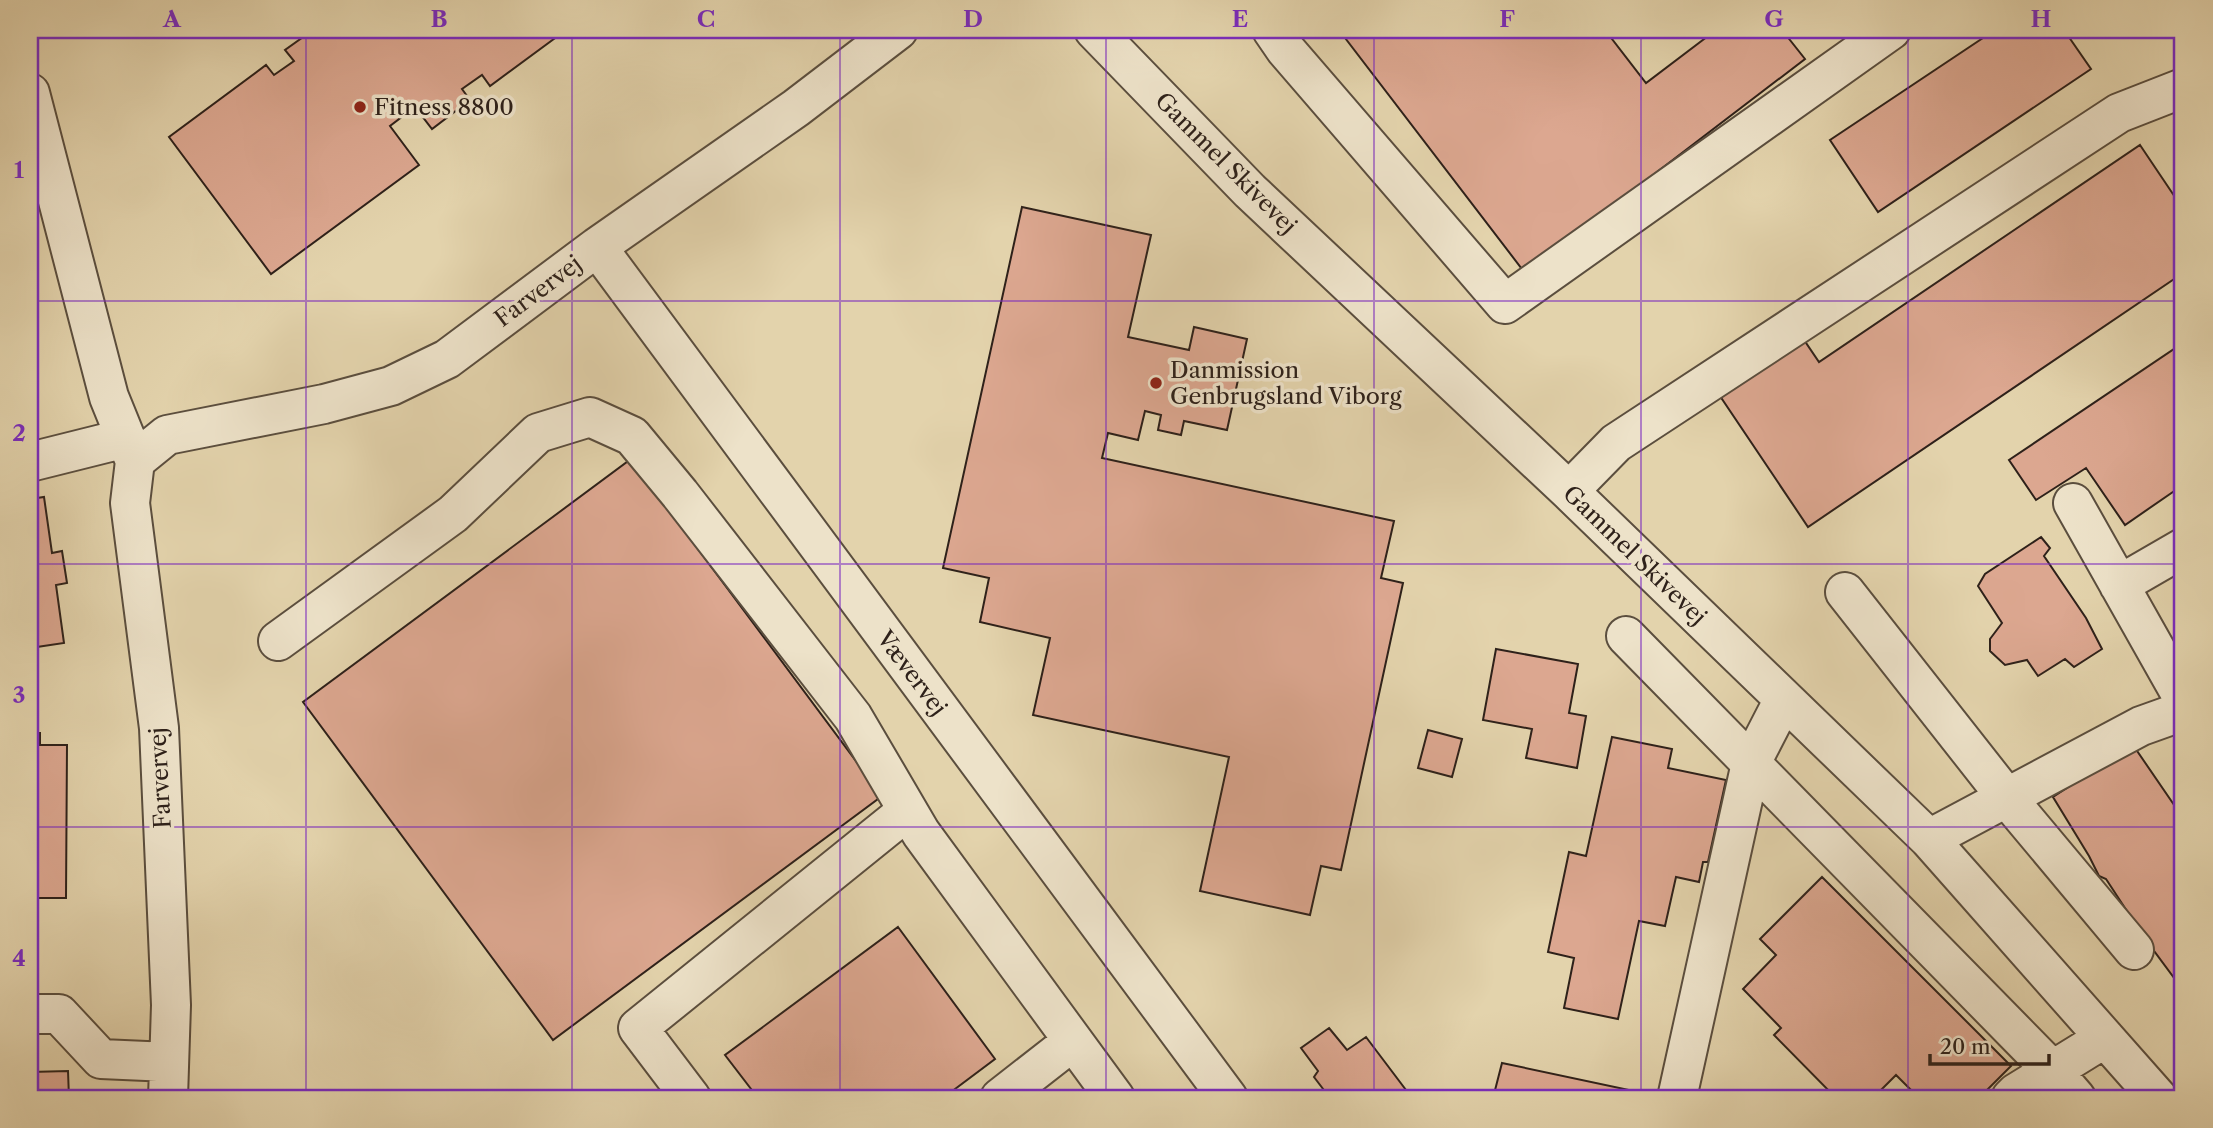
<svg xmlns="http://www.w3.org/2000/svg" width="2213" height="1128" font-family="'Libre Caslon Text',serif">
<style>
.building{fill:#dca790;stroke:#2e211a;stroke-width:2}
.lines{fill:none;stroke-linecap:round;stroke-linejoin:round}
.minor-casing{stroke:#5b4e3e;stroke-width:42}
.minor{stroke:#ede2c9;stroke-width:38}
.grid{fill:none;stroke:#7b2cbf;stroke-width:2;stroke-opacity:0.55}
.poi-dot{fill:#8f2418;stroke:#ede2c9;stroke-width:2.5}
.labels{text-anchor:middle;dominant-baseline:central;stroke-width:7;stroke-linejoin:round;paint-order:stroke}
.poi-label{font-size:23px;fill:#2e211a;stroke:#ede2c9;text-anchor:start}
.street-label{font-size:23px;fill:#2e211a;stroke:#ede2c9}
.neatline{fill:none;stroke:#7b2cbf;stroke-width:2.5}
.grid-label{font-size:23px;text-anchor:middle;font-weight:bold;fill:#7b2cbf}
</style>
<rect width="100%" height="100%" fill="#e3d3ac"/>
<filter id="stains"><feTurbulence type="fractalNoise" baseFrequency=".00286" numOctaves="4"/><feColorMatrix values="0 0 0 0 .2 0 0 0 0 .09 0 0 0 0 .02 0 0 0 .5 -.17"/></filter>
<radialGradient id="worn" r=".72"><stop offset=".6" stop-color="#630" stop-opacity="0"/><stop offset="1" stop-color="#630" stop-opacity=".3"/></radialGradient>
<path class="building" d="M313,30H566L490,86L482,75L462,89L470,100L432,129L415,107L390,126L419,165L271,274L169,137L266,65L274,75L294,61L285,50Z
M1339,30H1605L1646,83L1716,30H1782L1805,59L1525,273Z
M1995,30H2064L2091,69L1878,212L1830,140Z
M2140,145L2183,209V273L1808,527L1720,396L1804,340L1819,362Z
M1022,207L1151,235L1128,337L1189,350L1194,327L1247,339L1227,430L1184,421L1181,435L1158,430L1161,415L1145,411L1138,440L1108,433L1102,458L1394,521L1381,578L1403,583L1341,870L1321,866L1310,915L1200,891L1229,757L1033,715L1050,638L980,622L989,578L943,568Z
M2183,343V485L2125,525L2086,468L2036,500L2009,460Z
M631,459L882,796L553,1040L303,702Z
M44,497L52,553L62,551L67,583L56,585L64,643L30,648V499Z
M2041,537L2050,548L2044,556L2086,618L2102,649L2074,667L2065,659L2038,676L2027,660L2005,665L1990,651V639L2002,623L1978,586L1985,574Z
M1496,649L1578,664L1569,713L1586,716L1577,768L1526,758L1532,729L1483,720Z
M1428,730L1462,739L1452,777L1418,768Z
M30,733H40V745H67L66,898H30Z
M1612,737L1672,749L1668,768L1726,780L1708,862H1703L1699,882L1676,877L1665,926L1639,921L1618,1019L1564,1008L1574,958L1548,952L1569,852L1586,856Z
M2133,745L2183,818V990L2154,951L2150,952L2138,928L2106,879L2099,876L2089,856L2053,797Z
M1822,877L2011,1066L1979,1098H1919L1896,1075L1873,1098H1836L1774,1035L1781,1028L1743,989L1776,955L1760,939Z
M898,927L995,1059L943,1098H758L725,1055Z
M1329,1028L1347,1050L1366,1037L1412,1098H1330L1314,1077L1318,1071L1301,1048Z
M1502,1063L1629,1090L1628,1098H1493Z
M68,1071L69,1098H30V1072Z"/>
<g class="lines">
<defs>
<path id="minor" d="M1094,30L1250,191L1569,491L1929,839L2158,1098
M1272,30L1285,49L1505,304L1891,30
M30,93L109,397L135,461
M597,247L1228,1098
M30,462L126,438
M1569,491L1616,443L2119,113L2183,88
M2073,503L2183,698
M2119,585L2183,548
M1845,592L2007,798L2134,950
M1626,636L2052,1070L2076,1098
M278,641L453,514L538,433L590,417L632,436L680,494L853,717L921,833L1115,1098
M1929,839L2141,726L2183,711
M30,1014H59L101,1059L169,1062
M168,1098L171,1005L159,728L130,503L135,461L167,435L324,404L391,386L447,359L597,247L796,108L898,30
M691,1098L638,1028L907,811
M1000,1098L1073,1041
M1677,1098L1751,763L1784,699
M2011,1098L2016,1093L2105,1038"/>
</defs>
<use href="#minor" class="minor-casing"/>
<use href="#minor" class="minor"/>
</g>
<path class="grid" d="M306,30V1098M572,30V1098M840,30V1098M1106,30V1098M1374,30V1098M1641,30V1098M1908,30V1098M30,301H2183M30,564H2183M30,827H2183"/>
<g class="poi-dot">
<circle cx="360" cy="107" r="7"/>
<circle cx="1156" cy="383" r="7"/>
</g>
<g class="labels">
<g class="poi-label">
<text x="374" y="107">Fitness 8800</text>
<text x="1170" y="370">Danmission<tspan x="1170" dy="26">Genbrugsland Viborg</tspan></text>
</g>
<g class="street-label">
<text transform="translate(1226 163) rotate(45)">Gammel Skivevej</text>
<text transform="translate(538 291) rotate(-37)">Farvervej</text>
<text transform="translate(1635 555) rotate(44)">Gammel Skivevej</text>
<text transform="translate(912 673) rotate(53)">Vævervej</text>
<text transform="translate(160 778) rotate(-93)">Farvervej</text>
</g>
</g>
<rect width="2213" height="1128" fill="none" stroke="#e3d3ac" stroke-width="77"/>
<path d="M1930 1054v10h119v-10" fill="none" stroke="#2e211a" stroke-width="3.5"/>
<text x="1940" y="1054" font-size="21" fill="#2e211a" stroke="#ede2c9" stroke-width="5" paint-order="stroke">20 m</text>
<rect x="38" y="38" width="2136" height="1052" class="neatline"/>
<g class="grid-label">
<text x="172" y="27">A</text>
<text x="439" y="27">B</text>
<text x="706" y="27">C</text>
<text x="973" y="27">D</text>
<text x="1240" y="27">E</text>
<text x="1507" y="27">F</text>
<text x="1774" y="27">G</text>
<text x="2041" y="27">H</text>
<text x="19" y="178">1</text>
<text x="19" y="441">2</text>
<text x="19" y="703">3</text>
<text x="19" y="966">4</text>
</g>
<rect width="100%" height="100%" filter="url(#stains)"/>
<rect width="100%" height="100%" fill="url(#worn)"/>
</svg>
